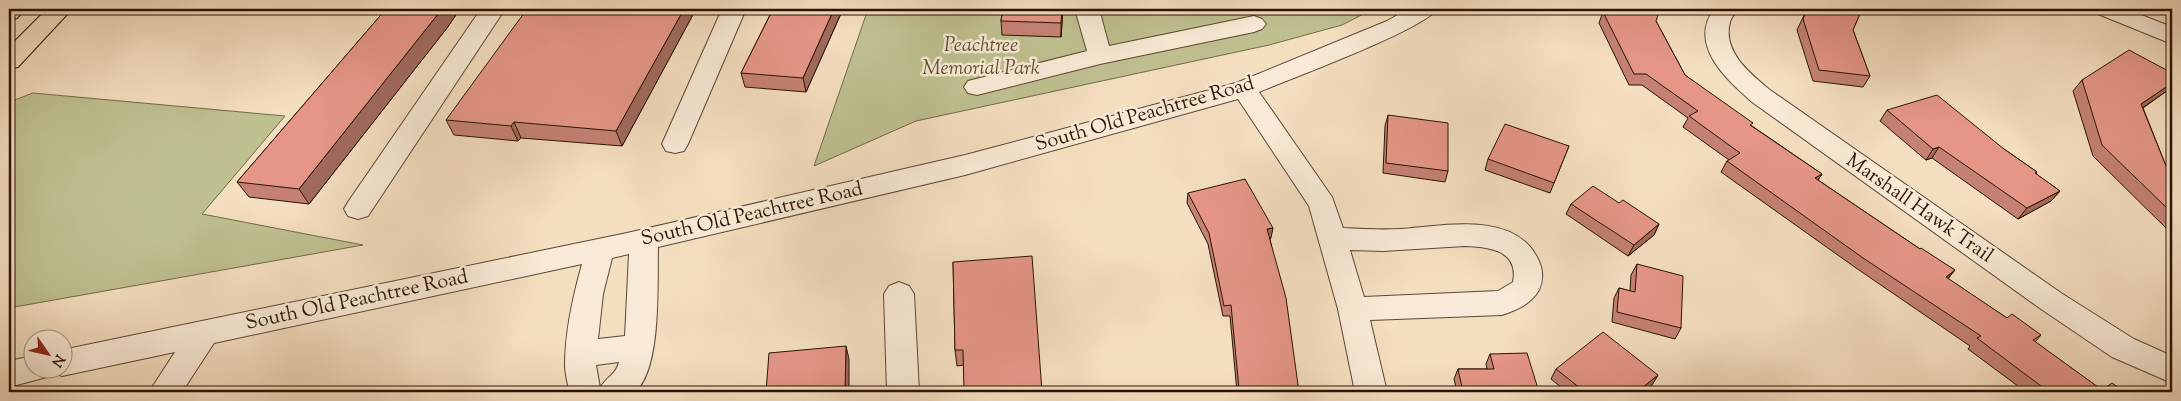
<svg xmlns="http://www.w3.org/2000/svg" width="2181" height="401" font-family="'Sorts Mill Goudy',serif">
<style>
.green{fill:#bfc090;stroke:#746a49}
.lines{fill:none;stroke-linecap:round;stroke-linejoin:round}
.minor-casing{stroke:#5c4632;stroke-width:2}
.highway-casing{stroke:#2a1302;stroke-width:2}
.minor{fill:#f8ead6;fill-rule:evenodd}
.highway{fill:#f4dec0;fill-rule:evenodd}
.wall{fill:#c58174;stroke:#2a1302}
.shaded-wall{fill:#a0695e;stroke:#2a1302}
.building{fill:#e59687;stroke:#2a1302}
.labels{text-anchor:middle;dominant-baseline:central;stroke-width:5;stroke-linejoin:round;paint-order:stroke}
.park-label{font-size:20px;font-style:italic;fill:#5e5034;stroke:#f8ead6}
.street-label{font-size:20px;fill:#2a1302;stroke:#f8ead6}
</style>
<rect width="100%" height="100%" fill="#f4dec0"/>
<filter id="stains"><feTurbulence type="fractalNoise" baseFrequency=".004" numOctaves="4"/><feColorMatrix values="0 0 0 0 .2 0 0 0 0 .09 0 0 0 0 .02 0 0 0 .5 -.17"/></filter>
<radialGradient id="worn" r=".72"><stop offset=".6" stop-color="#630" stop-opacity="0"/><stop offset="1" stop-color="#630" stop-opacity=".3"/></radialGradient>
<path class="green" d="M868,9H1373L1342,25L1269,45L916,121L814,166Z
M33,93L285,116L202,214L363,245L9,308V102Z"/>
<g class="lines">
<defs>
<path id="minor" d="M481,9H505L368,216L358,219L348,216L344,209L348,202Z
M722,9H746L688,144L684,151L675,153L666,151L662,144Z
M1075,9H1099L1109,46L1254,16L1262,19L1266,24L1262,29L1254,32L1100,64L977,95L968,93L964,87L968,81L1087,51Z
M1408,9H1437C1423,30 1290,79 1259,92L1332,197L1343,228C1362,229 1381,230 1400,229C1443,226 1513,211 1537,257C1543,268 1544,279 1539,290C1531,304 1517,310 1502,315L1370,320L1387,392H1355L1338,309L1309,206L1238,99L965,175L658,247C657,283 662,368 635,392H569C568,383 565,374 565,365C565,332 573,296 582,264L214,343L182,392H149L175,352L62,376L50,370L47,377L9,387V361L32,356V368H62V350L627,233L965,155L1236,83L1387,21ZM1465,246C1489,247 1519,250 1513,282L1498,291L1364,297L1350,250L1383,251ZM629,254L625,336L598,339L603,294L612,258ZM619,362C616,375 606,377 600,388L596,365Z
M1714,9H1738C1735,13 1731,18 1730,22C1722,52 1751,74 1770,90L2061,293L2134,339L2172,356V383L2112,357L2041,309L1752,102C1726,79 1688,45 1714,9Z
M2094,9H2126L2172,27V44L2098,14Z
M899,282L909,286L914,294L919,392H887L884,294L889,286Z"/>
<path id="highway" d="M9,9H25L17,18L9,20Z
M47,9H72L18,67L9,69V47Z"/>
</defs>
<use href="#minor" class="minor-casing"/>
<use href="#highway" class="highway-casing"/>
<use href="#minor" class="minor"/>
<use href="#highway" class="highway"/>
</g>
<path class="wall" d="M386,9H460L447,28L309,204L249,197L237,182Z
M696,9L622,146L521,138L518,141L454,135L446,120Z
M773,9H843L806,92L745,87L741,73Z
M1003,9H1063L1061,37L1002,35L1001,21Z
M1604,9L1656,21L1685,75L1752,126L1822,174L1818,180L1920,249L1955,270L1948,279L2007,318L2041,335L2035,342L2102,390L2125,392H2026L1968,349L1970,346L1856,268L1721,172L1727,161L1729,160L1683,127L1688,118L1642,85H1629L1599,23Z
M1807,9H1862L1853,30L1870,76L1863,87L1813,81L1797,30Z
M2082,80L2171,88L2143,108L2166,166H2172V230L2169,231L2093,156L2073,91Z
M1887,110L2004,149L2037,172L2036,174L2060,191L2051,201L2018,219L1932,158L1926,160L1880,121Z
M1388,115L1448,171L1445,182L1383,173L1385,126Z
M1569,146L1550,193L1485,170L1488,159Z
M1188,193L1271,238L1270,239L1299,392H1237L1230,316H1223L1208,244L1187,203Z
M1619,203L1659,224L1654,235L1628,256L1566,214L1571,204Z
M953,262L1042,392L964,365L957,366L955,350Z
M1637,264L1681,328L1675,339L1612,322L1614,298L1619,288L1630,291L1631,275Z
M1490,354L1539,392H1457L1454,379L1458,369H1487L1486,364Z
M1556,369L1658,375L1652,385L1643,392H1567L1551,379Z"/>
<path class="shaded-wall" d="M442,9H460L447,28L309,204L299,189Z
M684,9H696L622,146L616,131Z
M834,9H843L806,92L803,78Z
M1062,9H1063L1061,37V23Z
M2172,83V87L2171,88L2132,115L2141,104Z
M514,122L521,138L518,141L511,126Z
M1939,147L1932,158L1926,160L1933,149Z
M1822,174L1815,184V178Z
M2060,191L2051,201L2018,219L2027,208Z
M1659,224L1654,235L1628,256L1634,245Z
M1273,228L1271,238L1265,240L1267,229Z
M1955,270L1946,280V277Z
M846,346L849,359V392H845Z
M1658,375L1652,385L1643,392H1637Z"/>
<path class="building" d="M386,9H442L299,189L237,182Z
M527,9H684L616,131L514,122L511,126L446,120Z
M773,9H834L803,78L741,73Z
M1003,9H1062L1061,23L1001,21Z
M1604,9H1660L1656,21L1685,75L1753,123L1750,125L1822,174L1815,178L1920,249L1921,248L1955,270L1946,277L2007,318L2012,314L2041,335L2033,340L2102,390L2112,383L2125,392H2049L1977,338L1981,336L1863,258L1727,161L1740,153L1689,116L1698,111L1646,74H1634L1603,12Z
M1808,9H1862L1853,30L1870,76L1819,70L1803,19Z
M2129,50L2172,73V83L2141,104L2166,166H2172V213L2102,145L2082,80Z
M1937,95L2004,149L2037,172L2035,173L2060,191L2027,208L1939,147L1933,149L1887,110Z
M1388,115L1448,123V171L1386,163Z
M1505,124L1569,146L1554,183L1488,159Z
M1245,179L1273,228L1267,229L1286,298L1299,392H1243V389H1239L1231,305L1224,306L1209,233L1188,193Z
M1593,186L1619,203L1623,200L1659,224L1634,245L1571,204Z
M1032,256L1042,392H964L963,350H955L953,262Z
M1637,264L1683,276L1681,328L1617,312L1619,288L1635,292Z
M1603,332L1658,375L1637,392H1585L1556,369Z
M846,346L845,392H766L769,353Z
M1527,353L1539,392H1463L1458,369H1494L1490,354Z"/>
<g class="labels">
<g class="park-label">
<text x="981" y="46">Peachtree<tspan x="981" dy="23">Memorial Park</tspan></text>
</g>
<g class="street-label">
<text transform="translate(1145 115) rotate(-16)">South Old Peachtree Road</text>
<text transform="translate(1919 209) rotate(35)">Marshall Hawk Trail</text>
<text transform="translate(752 215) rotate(-13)">South Old Peachtree Road</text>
<text transform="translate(357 301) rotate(-12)">South Old Peachtree Road</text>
</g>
</g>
<rect width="2181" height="401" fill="none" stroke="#f4dec0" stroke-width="30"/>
<rect x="10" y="10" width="2161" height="381" fill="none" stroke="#2a1302" stroke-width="2.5"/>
<rect x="15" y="15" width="2151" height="371" fill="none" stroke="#2a1302"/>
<g transform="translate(48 354) rotate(124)"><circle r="24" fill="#f8ead6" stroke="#a69481"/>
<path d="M0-4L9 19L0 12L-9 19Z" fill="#8f2418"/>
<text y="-8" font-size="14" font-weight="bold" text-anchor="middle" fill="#2a1302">N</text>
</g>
<rect width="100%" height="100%" filter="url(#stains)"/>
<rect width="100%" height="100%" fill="url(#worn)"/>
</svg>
